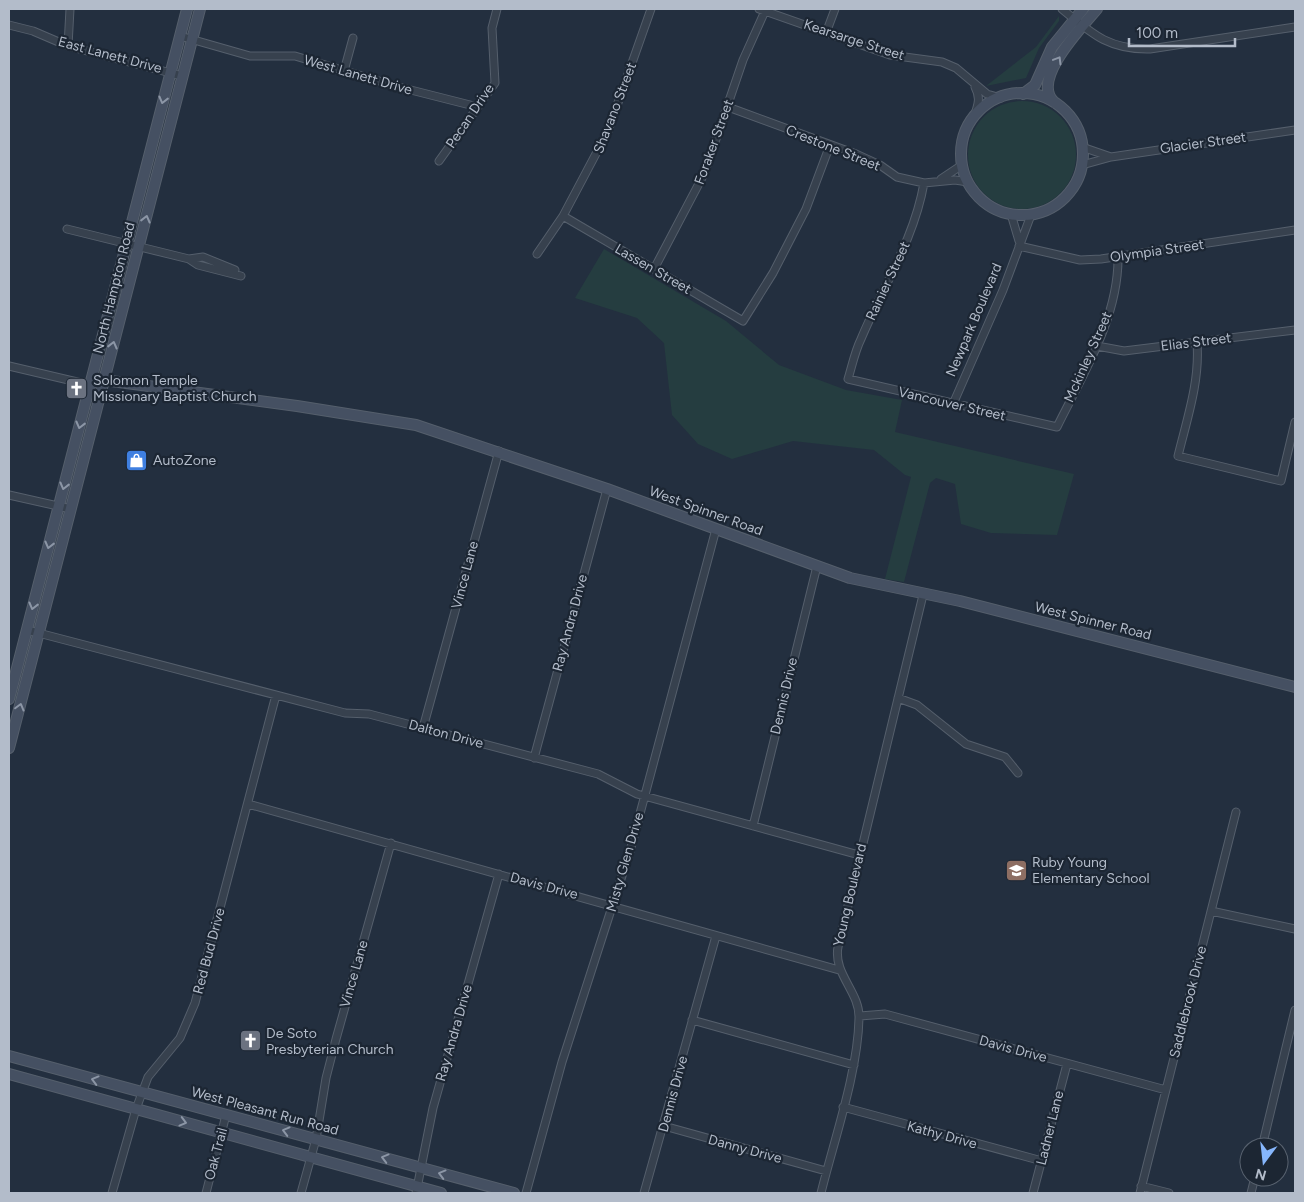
<svg xmlns="http://www.w3.org/2000/svg" width="1304" height="1202" font-family="Figtree,sans-serif">
<style>
.green{fill:#253d40}
.lines{fill:none;stroke-linecap:round;stroke-linejoin:round}
.street-casing{stroke:#555f6c;stroke-width:9}
.secondary-casing{stroke:#555f6c;stroke-width:12}
.street{stroke:#37414e;stroke-width:7}
.secondary{stroke:#455062;stroke-width:10}
.oneway{stroke:#8c96a6}
.labels{text-anchor:middle;dominant-baseline:central;stroke-width:4.5;stroke-linejoin:round;paint-order:stroke}
.street-label{font-size:14px;fill:#b3bcca;stroke:#1c2633}
.poi-label{font-size:14px;fill:#b3bcca;stroke:#1c2633;text-anchor:start}
</style>
<rect width="100%" height="100%" fill="#232f3f"/>
<path class="green" d="M1059,16V21L1039,48L1026,78L986,86L1036,47Z
M968 155a54 54 0 1 1 108 0a54 54 0 1 1-108 0Z
M604,249L726,321L779,365L846,390L902,400L895,432L1074,474L1057,535L991,533L961,524L955,484L936,478L930,483L904,582L885,579L911,477L905,475L874,450L793,441L732,459L698,444L672,415L664,343L637,318L575,298Z"/>
<g class="lines">
<defs>
<path id="street" d="M759,9L890,55L942,62L956,68L987,94L1001,98
M1062,9C1092,34 1109,50 1150,49L1295,27
M9,25L33,31L68,46L182,76
M826,33L835,9
M180,36L250,56H295L399,87L478,107
M68,46L70,9
M344,71L353,38
M728,107L856,154L880,165L897,177L924,183L955,180L968,182
M974,117C978,105 981,98 975,87
M1082,147L1111,157
M439,161L495,83L492,28L497,9
M1082,165L1111,157L1295,130
M941,179L962,165
M924,183C914,240 883,286 861,339C855,351 852,366 848,379L1057,427C1083,374 1119,317 1118,256
M1011,214L1019,241
M563,216L743,321L773,273L806,209L830,145
M67,229L189,259L198,265L241,276
M1019,246L1080,260L1101,259L1295,230
M537,254L563,216L608,131L651,9
M189,259L203,257L235,270
M654,269L704,174L743,60L765,11
M1197,343C1200,381 1187,419 1178,456L1281,481L1295,422
M1097,346L1124,351L1295,330
M9,366L90,385L104,380
M953,404L1003,290L1031,215
M9,495L71,509
M27,630L345,713L369,714L598,774L637,794L859,855
M898,698L917,705L966,744L1005,757L1018,773
M423,728L499,451
M534,758L607,489
M248,804L839,970
M753,826L817,566
M1211,911L1295,929
M860,1016L885,1014L1166,1090
M692,1020L854,1065
M843,1107L1042,1161
M664,1126L826,1171
M1262,1147L1295,1010
M1141,1186L1169,1193
M112,1193L136,1109L148,1077L180,1038L195,1003L276,695
M206,1193L226,1115
M301,1193L316,1139L326,1078L336,1039L391,843
M416,1193L433,1108L499,874
M526,1193L562,1062L630,851L716,529
M644,1193L716,936
M821,1193C834,1140 858,1072 859,1018C860,992 833,974 838,947L923,595
M1033,1193L1067,1064
M1140,1193L1236,812
M1251,1193L1255,1177"/>
<path id="secondary" d="M961 154a61 61 0 1 1 122 0a61 61 0 1 1-122 0Z
M1023,94L1035,85L1052,47L1083,9
M1054,102C1030,80 1082,27 1097,9
M104,380L297,406L416,425L607,489L850,578L960,601L1295,687
M9,699L187,9
M9,748L200,9
M9,1056L514,1193
M9,1074L441,1193"/>
</defs>
<use href="#street" class="street-casing"/>
<use href="#secondary" class="secondary-casing"/>
<use href="#street" class="street"/>
<use href="#secondary" class="secondary"/>
</g>
<defs><path id="oneway-chevron" d="M-2-3.5L2.5 0L-2 3.5" fill="none" stroke-width="1.6" stroke-linecap="round" stroke-linejoin="round" transform="scale(1.25)"/></defs>
<g class="oneway">
<use href="#oneway-chevron" transform="translate(1058 60) rotate(-59)"/>
<use href="#oneway-chevron" transform="translate(163 100) rotate(104)"/>
<use href="#oneway-chevron" transform="translate(146 219) rotate(-76)"/>
<use href="#oneway-chevron" transform="translate(113 345) rotate(-76)"/>
<use href="#oneway-chevron" transform="translate(80 425) rotate(104)"/>
<use href="#oneway-chevron" transform="translate(64 486) rotate(104)"/>
<use href="#oneway-chevron" transform="translate(49 545) rotate(104)"/>
<use href="#oneway-chevron" transform="translate(33 606) rotate(104)"/>
<use href="#oneway-chevron" transform="translate(20 707) rotate(-75)"/>
<use href="#oneway-chevron" transform="translate(95 1080) rotate(-165)"/>
<use href="#oneway-chevron" transform="translate(183 1122) rotate(15)"/>
<use href="#oneway-chevron" transform="translate(286 1131) rotate(-165)"/>
<use href="#oneway-chevron" transform="translate(385 1158) rotate(-165)"/>
<use href="#oneway-chevron" transform="translate(442 1174) rotate(-165)"/>
</g>
<defs>
<symbol id="church-square" viewBox="-11 -11 22 22"><rect x="-9" y="-9" width="18" height="18" rx="4" fill="#6b7280" stroke="#1c2633"/><path d="M-1.2-6h2.4v3.5h3.3v2.4h-3.3V6h-2.4V-.1h-3.3v-2.4h3.3Z" fill="#fff"/></symbol>
<symbol id="shop-square" viewBox="-11 -11 22 22"><rect x="-9" y="-9" width="18" height="18" rx="4" fill="#3f7fe0" stroke="#1c2633"/><path d="M-5-2.5h2.3a2.7 3.5 0 0 1 5.4 0H5L5.5 6h-11ZM-1.5-2.5h3a1.5 2.3 0 0 0-3 0Z" fill="#fff"/></symbol>
<symbol id="school-square" viewBox="-11 -11 22 22"><rect x="-9" y="-9" width="18" height="18" rx="4" fill="#8d6e63" stroke="#1c2633"/><path d="M0-5L7-2L0 1L-7-2ZM-4 1L0 2.5L4 1V4Q0 6-4 4Z" fill="#fff"/></symbol>
</defs>
<g fill-rule="evenodd">
<use href="#church-square" x="64" y="376" width="25" height="25"/>
<use href="#shop-square" x="124" y="448" width="25" height="25"/>
<use href="#school-square" x="1004" y="858" width="25" height="25"/>
<use href="#church-square" x="238" y="1028" width="25" height="25"/>
</g>
<g class="labels">
<g class="street-label">
<text transform="translate(854 40) rotate(18)">Kearsarge Street</text>
<text transform="translate(110 55) rotate(15)">East Lanett Drive</text>
<text transform="translate(358 75) rotate(16)">West Lanett Drive</text>
<text transform="translate(615 108) rotate(-69)">Shavano Street</text>
<text transform="translate(470 116) rotate(-56)">Pecan Drive</text>
<text transform="translate(714 142) rotate(-70)">Foraker Street</text>
<text transform="translate(1203 143) rotate(-8)">Glacier Street</text>
<text transform="translate(833 148) rotate(22)">Crestone Street</text>
<text transform="translate(1157 251) rotate(-8)">Olympia Street</text>
<text transform="translate(653 269) rotate(30)">Lassen Street</text>
<text transform="translate(888 281) rotate(-65)">Rainier Street</text>
<text transform="translate(114 288) rotate(-76)">North Hampton Road</text>
<text transform="translate(974 320) rotate(-67)">Newpark Boulevard</text>
<text transform="translate(1196 342) rotate(-7)">Elias Street</text>
<text transform="translate(1088 357) rotate(-66)">Mckinley Street</text>
<text transform="translate(952 404) rotate(13)">Vancouver Street</text>
<text transform="translate(706 511) rotate(20)">West Spinner Road</text>
<text transform="translate(465 575) rotate(-75)">Vince Lane</text>
<text transform="translate(1093 621) rotate(14)">West Spinner Road</text>
<text transform="translate(570 623) rotate(-75)">Ray Andra Drive</text>
<text transform="translate(784 696) rotate(-77)">Dennis Drive</text>
<text transform="translate(446 734) rotate(15)">Dalton Drive</text>
<text transform="translate(625 862) rotate(-74)">Misty Glen Drive</text>
<text transform="translate(544 886) rotate(15)">Davis Drive</text>
<text transform="translate(850 895) rotate(-77)">Young Boulevard</text>
<text transform="translate(209 951) rotate(-75)">Red Bud Drive</text>
<text transform="translate(354 974) rotate(-74)">Vince Lane</text>
<text transform="translate(1188 1002) rotate(-76)">Saddlebrook Drive</text>
<text transform="translate(454 1033) rotate(-74)">Ray Andra Drive</text>
<text transform="translate(1013 1049) rotate(15)">Davis Drive</text>
<text transform="translate(673 1094) rotate(-75)">Dennis Drive</text>
<text transform="translate(265 1111) rotate(15)">West Pleasant Run Road</text>
<text transform="translate(1050 1128) rotate(-76)">Ladner Lane</text>
<text transform="translate(942 1135) rotate(15)">Kathy Drive</text>
<text transform="translate(745 1149) rotate(15)">Danny Drive</text>
<text transform="translate(216 1154) rotate(-75)">Oak Trail</text>
</g>
<g class="poi-label">
<text x="93" y="380">Solomon Temple<tspan x="93" dy="16">Missionary Baptist Church</tspan></text>
<text x="153" y="460">AutoZone</text>
<text x="1032" y="862">Ruby Young<tspan x="1032" dy="16">Elementary School</tspan></text>
<text x="266" y="1033">De Soto<tspan x="266" dy="16">Presbyterian Church</tspan></text>
</g>
</g>
<rect width="1304" height="1202" fill="none" stroke="#b3bcca" stroke-width="20"/>
<g transform="translate(1264 1162) rotate(195)"><circle r="24" fill="#1c2633" stroke="#58626f"/>
<path d="M0-4L9 19L0 12L-9 19Z" fill="#86b6fc"/>
<text y="-8" font-size="14" font-weight="bold" text-anchor="middle" fill="#b3bcca">N</text>
</g>
<path d="M1129 38v8h106v-8" fill="none" stroke="#b3bcca" stroke-width="2.5"/>
<text x="1136" y="38" font-size="15" fill="#b3bcca" stroke="#1c2633" stroke-width="4" paint-order="stroke">100 m</text>
</svg>
